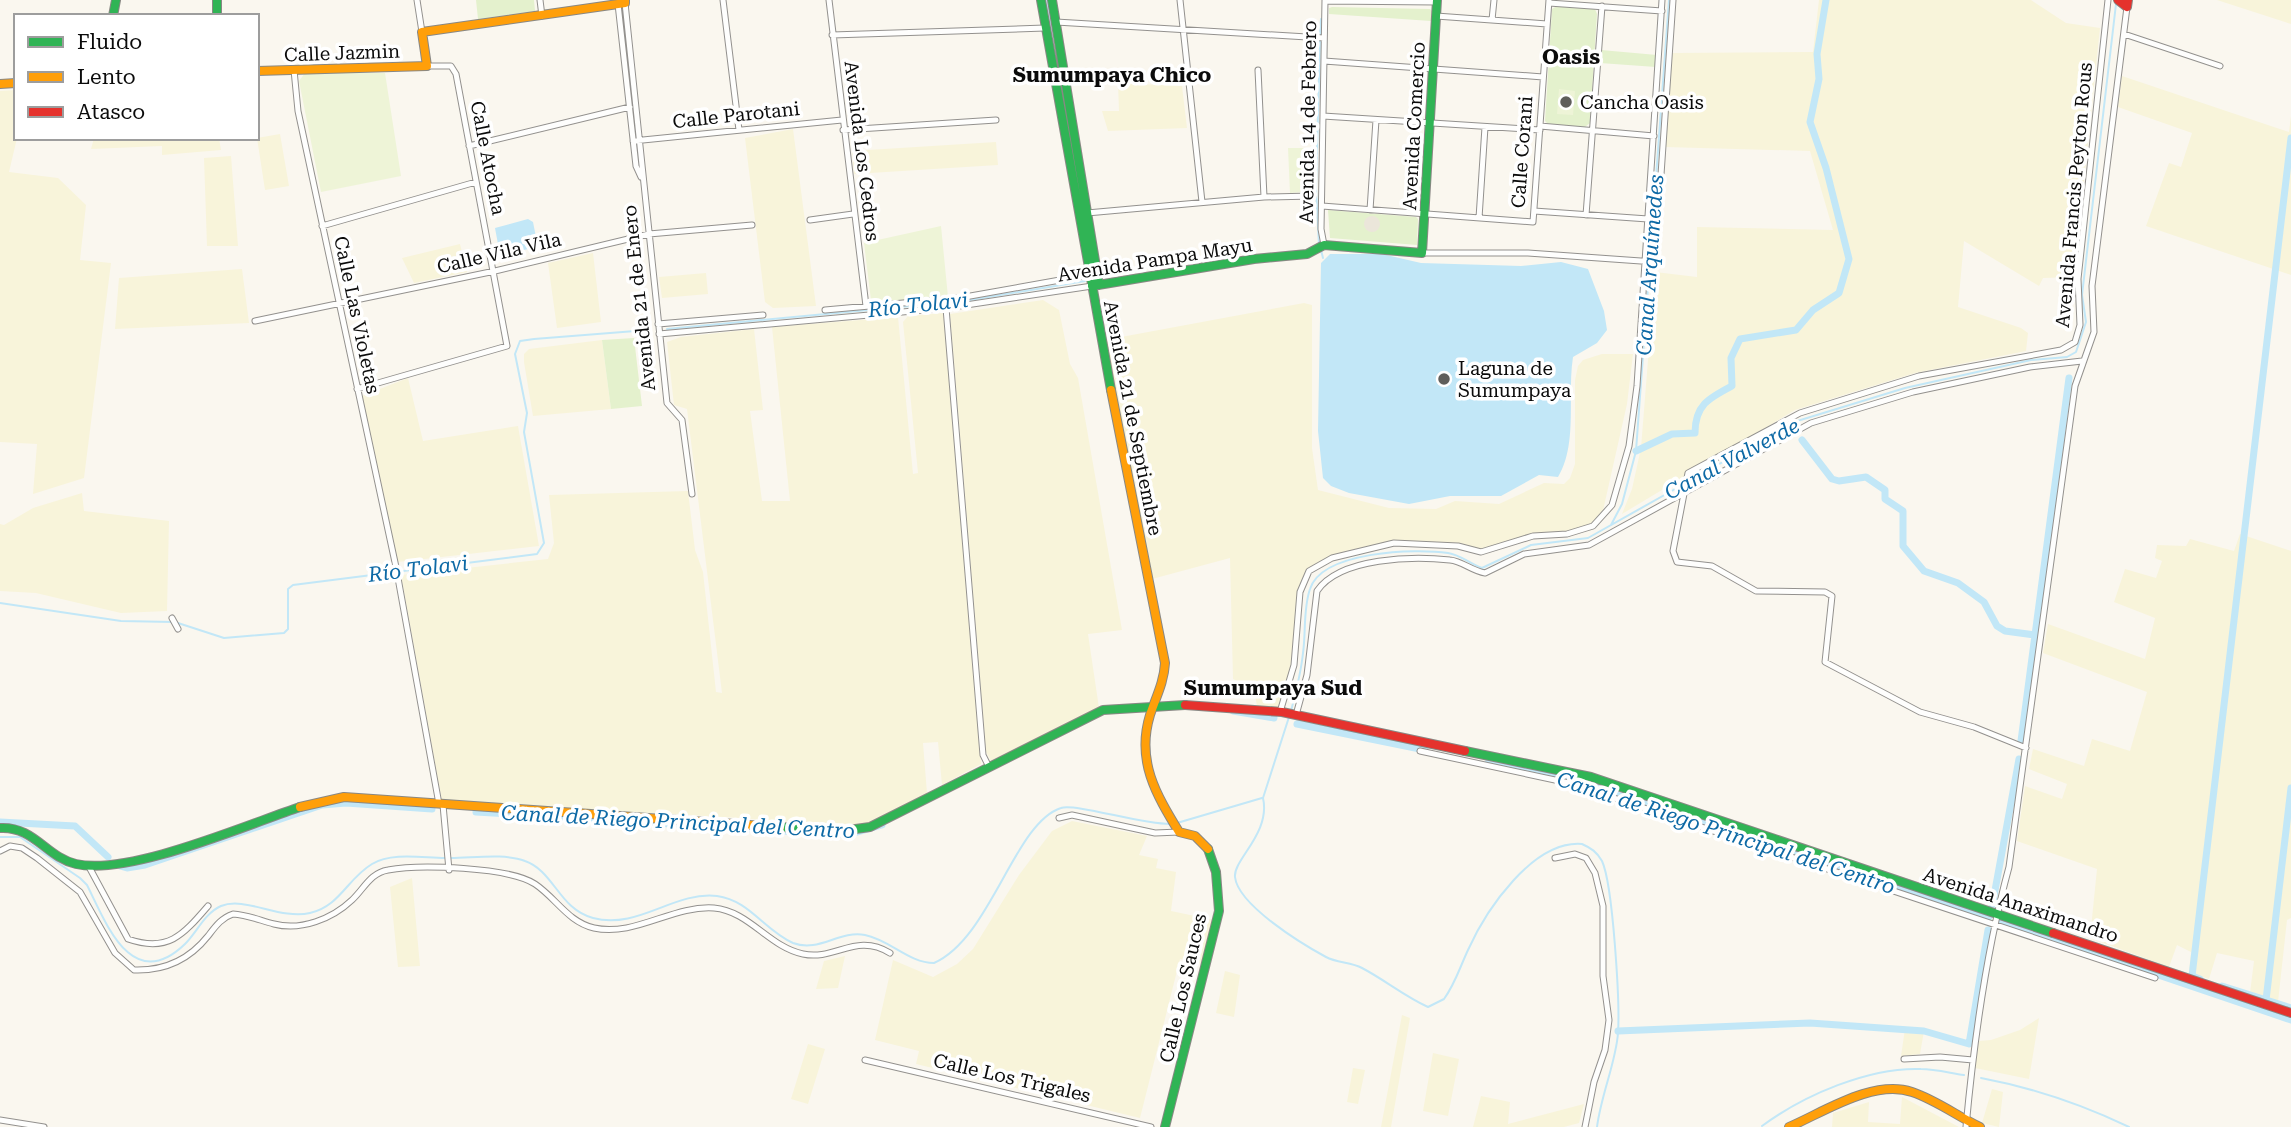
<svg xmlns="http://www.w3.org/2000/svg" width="2291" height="1127" font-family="'Roboto Serif',serif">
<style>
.farmland{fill:#f8f4da}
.green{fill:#e4f1cd}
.pitch{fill:#eef4d7}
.plaza{fill:#ebe6da}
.water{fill:#c2e7f7}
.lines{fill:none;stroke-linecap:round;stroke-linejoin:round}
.stream{stroke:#c2e7f7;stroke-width:2}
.canal{stroke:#c2e7f7;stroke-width:7}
.street-casing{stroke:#93918e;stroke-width:7}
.fast-casing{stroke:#898884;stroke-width:10}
.slow-casing{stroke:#898884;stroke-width:10}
.jam-casing{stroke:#898884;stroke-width:10}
.street{stroke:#fefefd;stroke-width:5}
.fast{stroke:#30b455;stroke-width:8}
.slow{stroke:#ff9f0a;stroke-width:8}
.jam{stroke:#e5322d;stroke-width:8}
.poi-dot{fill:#5f5e5b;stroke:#fff;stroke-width:2.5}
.labels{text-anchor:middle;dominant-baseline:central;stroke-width:7;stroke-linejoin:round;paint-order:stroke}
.street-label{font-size:19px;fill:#0b0b0b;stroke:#fff}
.poi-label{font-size:19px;fill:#0b0b0b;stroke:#fff;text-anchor:start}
.neighbourhood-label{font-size:21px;font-weight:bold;fill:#0b0b0b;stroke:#fff}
.water-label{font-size:21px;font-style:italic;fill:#0d69a5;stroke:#fff}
</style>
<rect width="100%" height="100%" fill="#faf7ef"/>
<path class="farmland" d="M1819,0H2031L2066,23L2100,28L2074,277L2043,278L2039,286L1964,241L1958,307L2021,328L2028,333L2026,351L1915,373L1795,410L1622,514L1632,489L1641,448L1655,272L1697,277V227L1833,230L1810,151L1665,147L1672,53L1813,52Z
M2217,0H2291V24Z
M2122,76L2289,132L2291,116V275L2146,226L2169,163L2181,167L2192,133L2118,107Z
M1118,83L1182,86L1187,128L1108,131L1102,111H1119Z
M16,90L17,138L9,172L58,178L86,205L80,260L111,263L84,478L33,494L37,444L0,442V91Z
M793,129L816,306L773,308L765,302L745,138Z
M280,134L289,186L265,190L257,138Z
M94,138H219L221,150L162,155V146L91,149Z
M996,142L998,165L854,174L852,151Z
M231,156L238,246H207L204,158Z
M460,244L467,272L414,283L402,258Z
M593,253L601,322L557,328L548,263Z
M242,269L249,323L115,329L119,278Z
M706,273L708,294L662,298L659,277Z
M1043,300L1059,310L1070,364L1078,378L1122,630L1088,634L1099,708L991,761L986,752L950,314Z
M1304,303L1312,305V448L1318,490L1389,508L1436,509L1455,501L1499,504L1544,483L1564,484L1570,478L1575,464V380L1578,366L1583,360L1602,354H1633L1627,404L1602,515L1593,523L1567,532L1533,533L1481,550L1458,543L1392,541L1355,549L1310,567L1299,593L1286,705L1280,710L1257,706L1254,689L1233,679L1230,558L1152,579L1105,340Z
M945,313L981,764L942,785L938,742L923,743L927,793L916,802L864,826L844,828L742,818L442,802L401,575L548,559L554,543L549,495L688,491L695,550L703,572L716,692L722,693L687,409L674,405L667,342L681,337L754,329L763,410L750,411L762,501H790L772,327L898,317L913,474L918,473L903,322L908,316Z
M602,340L611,409L533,416L524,362V354L529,349Z
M408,378L423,441L518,426L539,546L398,562L359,397Z
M82,493L84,511L169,521L167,611L121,613L36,593L0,591V524L4,525L33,508Z
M2240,534L2291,551V918L2287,920L2278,1002L2250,993L2254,961L2217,953L2209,979L2189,972L2191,952L2177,945L2169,967L2090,938L2097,869L2017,841L2025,786L2062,799L2067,784L2029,769L2033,749L2084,766L2092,739L2130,751L2147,692L2043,653L2048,624L2145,659L2155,618L2114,602L2125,569L2156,578L2162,561L2155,558L2157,545L2186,546L2190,539L2234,551Z
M1072,821L1147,836L1139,855L1158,859L1156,868L1176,872L1171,911L1214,920L1203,964L1180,959L1140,1118L916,1064L919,1051L875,1040L893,960L933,977L957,964L973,949L1019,875L1052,831Z
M412,878L420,966L398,967L390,887Z
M845,956L838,988L816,989L824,961Z
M1225,971L1240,975L1234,1017L1216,1013Z
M1402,1015L1410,1018L1391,1127H1381Z
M2039,1018L2029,1079L1975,1068L1979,1041L1991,1040L2020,1030Z
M1905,1029L1924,1031L1920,1054L1901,1056Z
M808,1044L825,1049L808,1104L791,1099Z
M1433,1053L1459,1059L1448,1116L1423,1111Z
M1353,1068L1365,1070L1358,1104L1347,1102Z
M1992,1089L2003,1092L1999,1127L1982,1123Z
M1481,1096L1510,1102L1508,1124L1584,1104L1579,1123L1564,1127H1473Z
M1902,1097L1959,1127H1832L1833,1113L1869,1102L1868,1122L1900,1124Z"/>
<path class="green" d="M476,0H534L535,11L478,19Z
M1557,6L1595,9L1597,14L1590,123L1585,127L1548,124L1545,121L1552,9Z
M1332,7L1430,9L1432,11L1431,21L1329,14V8Z
M1601,50L1657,55L1656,67L1600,63Z
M1328,210L1416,217L1418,219L1417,245L1330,238Z
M634,338L642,406L611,409L602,340Z"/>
<path class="pitch" d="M305,73H385L401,176L321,192L299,81Z
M1559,89L1575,91L1573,115L1557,114Z
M1288,148H1316L1315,191L1290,193Z
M941,226L948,297L879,303L871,300L864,243Z"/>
<path class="plaza" d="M1364 224a8 8 0 1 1 16 0a8 8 0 1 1-16 0Z"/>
<path class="water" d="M528,219L533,222L538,247L500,255L495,228Z
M1330,254H1382L1421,263L1521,266L1561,262L1588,269L1604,311L1607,330L1597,343L1573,357C1567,395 1578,444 1558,477L1539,475L1501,496H1450L1409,504L1349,493L1331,486L1323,478L1318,431L1321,263Z"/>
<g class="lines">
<path class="stream" d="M1047,0L1091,274
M1320,35L1321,19
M1319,245L1316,188L1320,41
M1321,250L1323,258
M667,329L964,301L1085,281
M1689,481L1794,422L1905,388L2031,360L2067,357L2076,352L2086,322L2082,295L2116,4
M1611,525L1622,504L1636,451L1669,0
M0,603L121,621L173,622
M178,623L224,638L284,633L288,629V589L293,585L537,554L544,543L524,432L527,413L515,354L520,341L534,339L648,330
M1291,711C1296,692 1301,673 1303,653C1306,633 1303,609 1310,589C1322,551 1416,548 1448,553C1461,555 1470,564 1482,568L1531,545L1588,538L1684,484
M1289,717L1263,798C1271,833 1233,860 1235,877C1238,905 1302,944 1326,957C1337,963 1351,962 1362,968C1385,980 1404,996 1428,1007L1444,999C1455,984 1460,967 1468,950C1486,910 1533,840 1582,844C1591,848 1597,852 1602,861C1613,885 1620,1003 1618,1033C1616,1062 1601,1095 1597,1127
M1177,823L1262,798
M0,837H20L80,878L87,885C106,923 132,995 185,944C197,932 205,913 221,906C245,896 280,920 310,913C340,906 347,879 372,864C392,852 423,858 445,858
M451,858C473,858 505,853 525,861C554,871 559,909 593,918C638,930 674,891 717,896C749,900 765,931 793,943C819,953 839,930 865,935C890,940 909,963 934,963C991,938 1014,823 1061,808C1075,803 1144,825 1171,824
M1981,1078C2034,1088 2081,1104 2129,1127
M1762,1126C1804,1095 1869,1067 1921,1069C1935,1069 1950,1073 1964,1075"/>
<path class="canal" d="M1802,440L1832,479L1839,481L1866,477L1885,490V499L1903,511V546L1924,571L1958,583L1984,602L1997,626L2005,631L2035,635
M1636,451L1672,434L1695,433C1695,405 1709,398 1732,386L1731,358L1740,339L1796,330L1813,310L1839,293L1849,259L1826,168L1810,122L1819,79L1817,54L1826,0
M1233,711L1274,718
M1297,724L1425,750
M2021,741L2069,378
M1488,763L1578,782L1989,917
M476,812L847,835L882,825
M0,822L75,826L108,857
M120,866L127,868L145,865L322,805L346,803L432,809
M1992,907L2019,759
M2002,922L2291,1020
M2200,979L2192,976L2291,138
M2222,986L2291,1008
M2266,1000L2291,788
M1618,1031L1810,1023L1924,1031L1969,1044L1988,930"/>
<defs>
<path id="street" d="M417,0L422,32
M540,0L542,16
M723,0L739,130
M829,0L866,306
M1180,0L1202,202
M1325,1L1437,2
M625,3L667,403L682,420L692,494
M1549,3L1662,11
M618,4L636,166L641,177
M1436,16L1547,24
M1492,20L1494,0
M1056,22L1324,38
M2124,34L2220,66
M832,35L1045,28
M1324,61L1543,77
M294,70L298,111L396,567L439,804
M1258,70L1264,197
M1323,116L1540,130
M1540,126L1654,136
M843,130L996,120
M633,141L842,120
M469,146L630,107
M1322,206L1533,222L1549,0
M1370,210L1376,120
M1534,211L1648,219
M1087,213L1264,197L1313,196
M1586,215L1602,6
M1479,218L1485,127
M810,220L853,214
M322,226L476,182
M1324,245L1321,229L1325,0
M1422,253H1528L1655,262L1673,0
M946,308L983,755L988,765
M825,310L959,298L1088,275
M255,321L495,271L649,234L752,225
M658,324L763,315
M659,334L946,308L1092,286
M357,389L507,346L456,74L451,66H427
M172,618L178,629
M1280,712L1294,665L1300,592L1309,571L1332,558L1394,543L1458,546L1481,552L1533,536L1567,534L1593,526L1612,505L1629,446L1637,386L1662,0
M1296,715L1307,675L1317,591C1340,557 1414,556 1450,560C1462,561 1472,571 1485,573L1524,554L1589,545L1811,423L1913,392L2030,367L2082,361
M2026,748L1974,727L1920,712L1825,662L1832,596L1825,592L1756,591L1712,566L1677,562L1673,551L1688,473L1800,413L1919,376L2061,350L2075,342L2080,325L2078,279L2108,0
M1420,751L1569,783L2155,978
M443,805L449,870
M1059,818L1072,815L1155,833L1179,832
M0,851L10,846L22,848L37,858L80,892L115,953L134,970C165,971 189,960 208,936C215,927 221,918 233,914C248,915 259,920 274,924C301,931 332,919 352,900C364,889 370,873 388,870C419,864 509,867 535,884C556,898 568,922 594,928C635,937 673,905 714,908C749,911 769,947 803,954C835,961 856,932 890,953
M1555,858L1575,854L1586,858L1595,873L1603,906V976L1609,1020L1605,1050L1594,1082L1585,1127
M88,865L128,939C168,953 183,935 208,906
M1904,1059L1940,1057L1973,1060
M865,1060L1151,1127
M0,1120L44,1127
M1966,1127C1974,1040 1986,951 2009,867L2075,386L2094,332L2092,286L2127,7"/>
<path id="fast" d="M217,0V16
M1041,0L1111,390
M1052,0L1099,285
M113,16L116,0
M1092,286L1254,259L1307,254L1324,245L1422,253L1437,0
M1465,751L1591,777L2053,933
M780,827L841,831L870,827L1103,710L1185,705
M0,828C34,826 46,857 76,864C129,876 246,825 300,807
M1165,1127L1219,911L1216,872L1208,849"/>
<path id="slow" d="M257,71L427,66L422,32L625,3V0
M0,84L16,83
M1111,390L1165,663C1164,682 1156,697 1150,715C1136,761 1156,794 1179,832L1195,836L1208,849
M300,807L344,797L780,827
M1789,1127C1824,1112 1873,1079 1912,1092C1936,1100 1957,1116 1980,1127"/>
<path id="jam" d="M2118,0L2127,7L2128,0
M1185,705L1282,712L1465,751
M2053,933L2291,1013"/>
</defs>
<use href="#street" class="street-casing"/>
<use href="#fast" class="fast-casing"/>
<use href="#slow" class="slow-casing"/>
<use href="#jam" class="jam-casing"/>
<use href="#street" class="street"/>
<use href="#fast" class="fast"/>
<use href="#slow" class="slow"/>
<use href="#jam" class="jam"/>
</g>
<g class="poi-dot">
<circle cx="1566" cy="102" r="7"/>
<circle cx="1444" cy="379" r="7"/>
</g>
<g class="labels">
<g class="street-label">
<text transform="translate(342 53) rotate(-2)">Calle Jazmin</text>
<text transform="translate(736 115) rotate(-6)">Calle Parotani</text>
<text transform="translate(1308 122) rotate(-89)">Avenida 14 de Febrero</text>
<text transform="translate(1414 126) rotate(-87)">Avenida Comercio</text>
<text transform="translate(862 151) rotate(83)">Avenida Los Cedros</text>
<text transform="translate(1522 152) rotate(-86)">Calle Corani</text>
<text transform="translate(488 158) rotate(79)">Calle Atocha</text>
<text transform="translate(2074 195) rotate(-85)">Avenida Francis Peyton Rous</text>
<text transform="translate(499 253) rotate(-13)">Calle Vila Vila</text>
<text transform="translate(1155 260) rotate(-9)">Avenida Pampa Mayu</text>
<text transform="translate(639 298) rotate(-96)">Avenida 21 de Enero</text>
<text transform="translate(357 315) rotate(78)">Calle Las Violetas</text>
<text transform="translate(1133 418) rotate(79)">Avenida 21 de Septiembre</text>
<text transform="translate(2021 905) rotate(18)">Avenida Anaximandro</text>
<text transform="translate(1183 988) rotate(-77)">Calle Los Sauces</text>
<text transform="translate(1012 1078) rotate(13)">Calle Los Trigales</text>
</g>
<g class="poi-label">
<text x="1580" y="102">Cancha Oasis</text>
<text x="1458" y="368">Laguna de<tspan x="1458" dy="22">Sumumpaya</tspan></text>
</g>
<g class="neighbourhood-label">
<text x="1571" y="57">Oasis</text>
<text x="1112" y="75">Sumumpaya Chico</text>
<text x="1273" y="688">Sumumpaya Sud</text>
</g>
<g class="water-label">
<text transform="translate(1650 265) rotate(-86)">Canal Arquímedes</text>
<text transform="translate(918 305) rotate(-6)">Río Tolavi</text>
<text transform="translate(1732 459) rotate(-28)">Canal Valverde</text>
<text transform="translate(418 569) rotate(-7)">Río Tolavi</text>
<text transform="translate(678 822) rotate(3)">Canal de Riego Principal del Centro</text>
<text transform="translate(1726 833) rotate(18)">Canal de Riego Principal del Centro</text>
</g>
</g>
<rect x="14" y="14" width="245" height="126" fill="#ffffff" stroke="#9d9d9d" stroke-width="2"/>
<rect x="28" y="37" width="35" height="10" fill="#30b455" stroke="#9d9d9d" stroke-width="2"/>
<text x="77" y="49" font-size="21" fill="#0b0b0b">Fluido</text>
<rect x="28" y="72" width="35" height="10" fill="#ff9f0a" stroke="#9d9d9d" stroke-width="2"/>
<text x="77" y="84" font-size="21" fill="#0b0b0b">Lento</text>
<rect x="28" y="107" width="35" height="10" fill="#e5322d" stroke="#9d9d9d" stroke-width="2"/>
<text x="77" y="119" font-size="21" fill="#0b0b0b">Atasco</text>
</svg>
